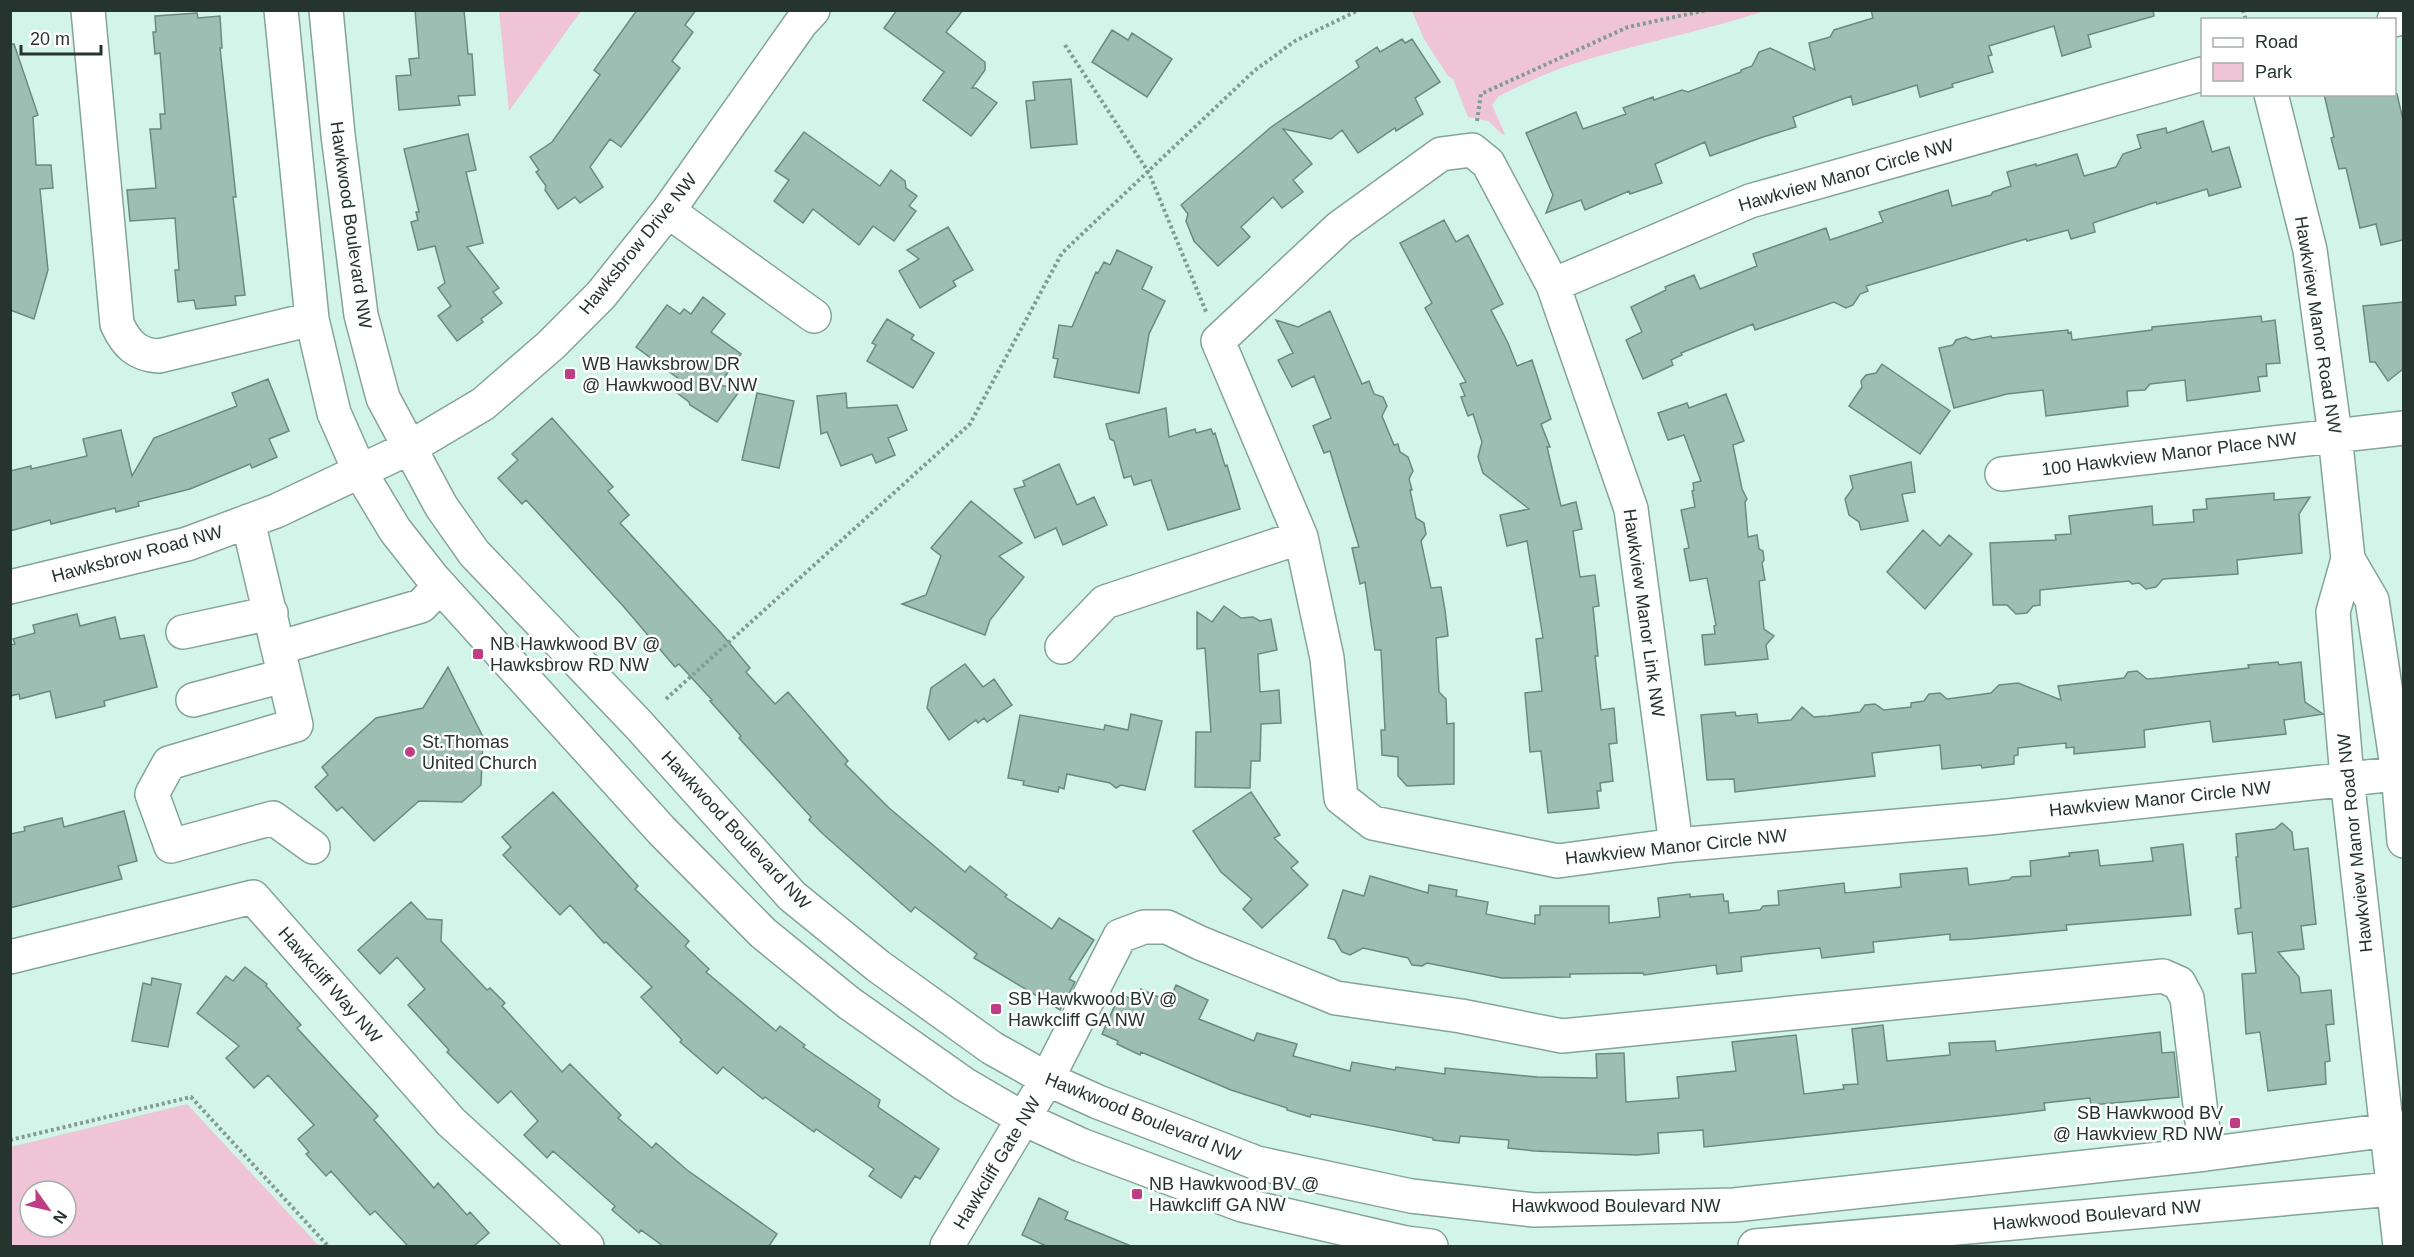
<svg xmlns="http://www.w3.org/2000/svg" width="2414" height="1257" font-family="Arial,sans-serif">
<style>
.green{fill:#efc4d6;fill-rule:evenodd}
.building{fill:#9dbeb3;stroke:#6b8a80;stroke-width:1.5}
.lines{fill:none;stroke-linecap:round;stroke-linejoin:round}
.minor-casing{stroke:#84a499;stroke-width:36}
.path{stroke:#839c93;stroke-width:4;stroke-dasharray:3 3;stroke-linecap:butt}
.minor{stroke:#fff;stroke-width:33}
.poi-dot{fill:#bf3d84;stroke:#fff;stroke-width:2}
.labels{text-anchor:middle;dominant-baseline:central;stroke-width:5;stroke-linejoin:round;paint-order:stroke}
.street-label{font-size:18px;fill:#26342f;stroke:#fff}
.poi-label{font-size:18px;fill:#26342f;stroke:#fff;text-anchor:start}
</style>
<rect width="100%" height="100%" fill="#d3f5e9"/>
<path class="green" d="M499,11H581L509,111Z
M1412,11H1765C1701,32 1634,44 1570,65C1546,73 1522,85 1499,96L1492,105L1505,134L1503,135L1488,121L1468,117L1453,79L1448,76L1424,39Z
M187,1104L319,1246H11V1147ZM30,1191H66V1227H30Z"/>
<path class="building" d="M415,10H464L468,54H472L475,95L458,96L460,105L399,110L396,76L411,75L409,59L419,58Z
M637,10H696L685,25L693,32L672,61L680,68L621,147L610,139L590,167L603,187L580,203L575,197L558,209L545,190L546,186L536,172L539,170L530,157L552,142L600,75L594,70Z
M897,10H963L946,32L985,62V70L972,88H976L997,103L971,136L923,100L944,72L884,28Z
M1871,10H2153L2154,16L2088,35L2091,47L2062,56L2054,26L1989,46L1992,55L1988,56L1993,72L1952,84L1953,87L1920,97L1917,85L1853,105L1851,96L1793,117L1796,127L1763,137L1710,156L1705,142L1655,164L1662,183L1630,194L1629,191L1585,210L1581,200L1546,213L1553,195L1526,133L1576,112L1583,129L1626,114L1623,108L1653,97L1654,100L1682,90L1688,92L1741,72V70L1752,66L1759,52L1770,48L1815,70L1809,43L1830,37L1834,30L1873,18Z
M197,13L198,18L220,16L222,48H220L236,197H233L245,295L235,296L236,305L196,309L194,300L178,302L175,270H179L175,218L130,221L127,190L156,188L150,129H161L160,114H165L160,53L155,54L153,32H156L155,16Z
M1112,30L1128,40L1132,33L1172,59L1147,97L1092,62Z
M1402,39L1405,43L1412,39L1440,82L1415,98L1423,114L1396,131L1395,128L1358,153L1342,130L1331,139L1283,129L1312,164L1293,180L1303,192L1282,208L1273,197L1241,227L1250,237L1218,266L1194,241L1186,221L1188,214L1181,205L1270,128L1359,67L1356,61L1377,47L1380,52Z
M10,44H14L38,115L33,117L36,165H51L53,188L40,189L48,270L34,319L10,310Z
M1071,79L1077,144L1031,148L1026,101L1035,100L1033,82Z
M2324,94H2397L2403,120V240L2381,245L2376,224L2360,228L2346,168L2339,169L2331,138L2334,137Z
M2203,121L2212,152L2229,147L2241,187L2209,196L2207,189L2157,204L2156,202L2093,223L2095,232L2071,239L2068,230L2027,241L2026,239L1866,286L1868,291L1860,294L1853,305L1846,308L1834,302L1755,330L1753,324L1681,353L1682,355L1671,360L1673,365L1643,379L1626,340L1642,332L1631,307L1666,290L1665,287L1694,275L1700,289L1757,266L1753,254L1826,228L1830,240L1883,222L1879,212L1948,190L1952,206L1991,195L1993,192L2011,186L2007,172L2036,164V166L2077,154L2084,176L2116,167L2123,154L2141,148L2137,135L2166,128L2167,133Z
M804,132L880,186L891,170L905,181L906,188L917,196L909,206L916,211L894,241L873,226L859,245L813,209L803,223L774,201L789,180L775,171Z
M468,134L476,170L466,172L483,243L467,247L499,288L493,292L502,303L481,319L483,322L457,341L438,316L451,306L438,288L445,283L435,246L418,250L411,222L418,220L416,212H419L404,149Z
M1444,220L1456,242L1468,235L1503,304L1491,310L1508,343L1517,366L1532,360L1551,419L1541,424L1550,447H1547L1561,506L1576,502L1582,529L1573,531L1580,577L1595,575L1599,606L1593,607L1598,656H1595L1601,710L1614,708L1617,743L1609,744L1613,781L1600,783L1601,791H1597L1599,808L1548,813L1541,751L1530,752L1525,693L1542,691L1536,639L1543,638L1527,541L1507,546L1500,515L1529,509L1483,473L1478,457L1482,442L1473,414L1468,416L1461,397L1465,396L1460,384L1466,382L1425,308L1432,303L1400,243Z
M948,227L973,270L953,281L956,286L920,308L899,271L919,259L907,250Z
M1117,250L1152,267L1142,289L1165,301L1149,334L1139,393L1054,377L1058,359L1053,358L1059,325L1072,327L1096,272L1098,273L1104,262L1110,265Z
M703,297L725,314L711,332L741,354L719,385L741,389L717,422L690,405L689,402L676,392L683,382L636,347L667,305L680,314L684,309L691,314Z
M2403,302V369L2388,381L2375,362H2370L2363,306Z
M1330,311L1362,384L1369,381L1374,394L1383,397L1387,406L1382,416L1394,445L1398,444L1400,452L1408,457L1413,471L1409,479L1412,490H1410L1416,518L1424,523L1426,534L1421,541L1431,588L1441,587L1445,610L1448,636L1436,638L1439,692L1446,699L1447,724L1454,723V784L1407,786L1398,776V757L1382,755L1381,730H1385L1381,650H1375L1365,582L1360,584L1352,548L1359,547L1330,451L1324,453L1313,426L1331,418L1314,376L1292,387L1278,360L1293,353L1276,320L1298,327Z
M2261,316L2262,322L2275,320L2280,363L2266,364L2267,376L2258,377L2260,391L2187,401L2185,380L2150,384L2145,390L2127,391L2128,406L2046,416L2043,390L2007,394L1954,408L1939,348L1953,345L1956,340L1966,337L1972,340L1991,336L1992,338L2068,330V333L2071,332L2072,340L2152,330V327Z
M887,319L914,335L911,339L934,353L913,388L867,361L876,345L872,343Z
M1882,364L1950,411L1920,454L1849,406L1862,387L1861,381L1866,375L1876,373Z
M268,379L289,431L269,439L277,457L252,468L250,464L190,489L138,502L139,506L116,512L115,508L51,524L50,520L10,531V471L31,466V469L87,456L83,439L121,430L132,476L154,438L237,406L232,393Z
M757,393L794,401L779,468L742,460Z
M846,393L847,408L897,405L907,430L888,438L895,455L876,463L872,454L841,466L827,432L821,434L817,396Z
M1726,394L1744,441L1733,445L1742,489L1747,499L1745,502L1748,537L1757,535L1759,549L1763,551L1764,560L1762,563L1765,580L1759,581L1764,629L1774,636L1766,645L1768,659L1705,665L1702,635L1715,634L1714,626L1716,625L1707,578L1690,581L1684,549L1689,548L1681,510L1695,507L1692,491L1694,490L1693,483L1701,481L1684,435L1668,440L1658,413L1687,403L1689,408Z
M1166,408L1169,437L1195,429L1196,433L1211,429L1213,434L1215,433L1225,466L1227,465L1240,509L1168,530L1151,480L1134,485L1131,476L1124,478L1114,441L1110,439L1106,424Z
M552,418L613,487L608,491L629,515L620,523L721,633L750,668L746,672L775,704L788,692L848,761L845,764L889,808L965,872L970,866L1007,895L1005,897L1052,929L1059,918L1094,940L1069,979L1075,982L1060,1010L974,958L977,954L915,907L911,912L823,834L809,820L811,817L739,738L741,736L710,701L712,700L679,664L675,667L624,607L526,500L522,504L498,478L518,460L512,454Z
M1911,462L1915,492L1902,494L1908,521L1861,530L1859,522L1849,515L1845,499L1853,488L1850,476Z
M1059,464L1077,505L1094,497L1107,525L1063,545L1056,528L1035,538L1014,489L1025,486L1023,481Z
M2274,493V500L2310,497L2299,514L2302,553L2237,560L2238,574L2163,579L2156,587L2146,589L2139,583L2132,584L2129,581L2040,590V605L2033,606L2027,613L2016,614L2007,605H1993L1990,543L2056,540L2055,535L2071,534L2069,516L2152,506L2153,525L2194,522L2193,510L2207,509L2206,499Z
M971,501L1022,543L999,556L1024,577L990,620L985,635L902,604L926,595L941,556L931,548Z
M1923,530L1940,546L1949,535L1972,554L1925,609L1887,572Z
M1224,606L1241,618L1253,617L1260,621L1271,619L1277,650L1258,654L1260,692L1279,690L1281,723L1261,724L1260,761H1251L1250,788L1195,787L1196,732H1211L1205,648L1197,649V612L1212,622Z
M77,614L80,626L115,617L120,639L144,635L157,687L104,701L105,706L56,718L50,691L20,699L19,694L10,696V645L15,644L13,639L35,633L33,625Z
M2278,662L2279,665L2301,662L2305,702L2323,714L2284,720L2286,734L2213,742L2210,721L2144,730L2145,747L2074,754V747L2066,748V743L2018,748V755L2014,756V764L1982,768L1981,765L1942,769L1940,745L1872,753L1875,776L1735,792L1734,779L1707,780L1701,715L1735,712L1736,716L1757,714L1758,723L1791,720L1802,707L1814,717L1828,716L1860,712L1865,705L1875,704L1884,710L1911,707V703L1924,701L1929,694L1940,693L1947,699L1977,695L1991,693L1999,685L2018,683L2061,700L2058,686L2124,678L2128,672L2137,671L2147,679L2160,678L2249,668L2248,665Z
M965,664L983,687L994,679L1012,705L987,722L984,718L978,723L976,720L949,740L927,708L931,688Z
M448,667L483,737L481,785L462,802L419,801L374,841L342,807L337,811L315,787L328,775L322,767L376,718L423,708Z
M1131,714L1162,721L1145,790L1121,785L1116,788L1110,783L1067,774L1064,789L1059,787L1058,792L1023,785L1024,781L1008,778L1020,715L1104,730L1105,725L1128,730Z
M553,792L638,886L635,889L689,941L685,946L709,969L706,972L776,1031L780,1026L805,1045L803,1047L880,1100L878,1107L939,1149L920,1179L915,1176L901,1198L869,1176L874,1169L816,1129L814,1132L765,1097L763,1099L723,1067L717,1074L680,1042L682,1040L641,997L652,987L606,942L604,943L570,905L560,915L503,855L511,847L502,837Z
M1251,792L1280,835L1274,838L1298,862L1291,868L1308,885L1262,928L1243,909L1252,899L1221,872L1193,831Z
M124,811L137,861L118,866L122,879L10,908V834L25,831L24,827L62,818L64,827Z
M2282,823L2292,832L2294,850L2308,848L2316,924L2301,926L2304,949L2278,952L2299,977L2301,993L2331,990L2334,1024L2326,1025L2330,1061L2325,1062L2326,1084L2268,1091L2260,1032L2246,1034L2242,974L2256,973L2252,932L2238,934L2235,909L2241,908L2236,857H2238L2236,834L2275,829Z
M2183,844L2191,915L2066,925L2067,930L1972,939L1950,940V934L1873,942L1874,952L1822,958L1820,948L1741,957L1742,971L1717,974L1716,965L1644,975L1643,973L1570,974V977L1502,978L1427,963L1422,966L1412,965L1408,958L1363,948L1350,955L1342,952L1335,940L1328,938L1343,890L1364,896L1370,876L1428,893L1429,885L1457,890L1456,896L1488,902L1486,914L1535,924V915H1540V906H1609V923L1660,917L1658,898L1690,894V897L1723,894L1724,901H1728L1729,913L1760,910L1763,906L1779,905L1778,891L1844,883L1845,893L1901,887L1900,874L1967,868L1969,885L2009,880L2012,877L2031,876L2030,861L2070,856L2069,853L2098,850L2100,866L2153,861L2151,848Z
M411,902L427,919L442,920L441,941L487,990L490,988L505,1003L502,1006L562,1072L570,1064L621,1115L618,1118L652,1148L656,1143L687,1170L777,1234L769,1246H663L641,1230L639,1233L612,1210L615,1206L553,1151L547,1158L524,1135L538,1121L511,1091L498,1103L447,1052L449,1050L408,1005L425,989L397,957L380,974L358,950Z
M245,967L267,984L266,986L301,1025L297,1028L378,1116L374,1120L434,1188L438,1183L467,1215L470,1212L489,1233L474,1246H408L375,1211L370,1215L331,1171L326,1176L306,1154L309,1152L298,1139L314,1125L268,1075L254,1088L226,1058L239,1046L197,1013L226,976L233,981Z
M152,978L181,984L168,1047L132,1041L143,983L151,985Z
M1176,985L1208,1000L1199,1019L1254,1041L1257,1033L1297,1044L1293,1056L1350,1071L1352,1062L1395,1070L1396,1067L1445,1074V1068L1537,1077L1597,1078L1596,1054L1624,1053L1626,1102L1679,1098L1677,1077L1736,1071L1732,1042L1796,1035L1804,1094L1844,1089L1843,1085L1858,1084L1852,1029L1883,1025L1887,1061L1950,1055L1949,1043L1995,1041L1996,1051L2160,1032L2162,1053L2174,1052L2179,1097L2091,1105L2090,1098L2044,1103L2045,1110L2006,1115L1704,1147L1703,1130L1658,1133L1659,1153L1637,1155L1534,1151L1508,1148L1509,1140L1460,1136L1459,1143L1433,1140V1138L1311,1114L1310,1117L1287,1110V1108L1231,1090L1141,1052L1140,1055L1117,1044L1118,1041L1102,1034L1120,994L1136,1001L1141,989L1169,1002Z
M1039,1198L1068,1212L1065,1219L1131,1246H1046L1022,1235Z"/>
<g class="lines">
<defs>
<path id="minor" d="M88,10L117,324C126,344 137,355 159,356L312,319
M281,10L312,319L334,413L360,472L395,530L432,577L662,831L763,933L849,1003L964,1084L1024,1119L1081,1145L1242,1205L1406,1243L1431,1246
M326,10L338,135L361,315L383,398L441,506L474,553L638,724L792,896L878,966L992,1048L1047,1079L1098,1102L1257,1163L1411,1196L1534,1210L1734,1205L2206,1154L2404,1128
M2394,20L2404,17
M2202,74L1750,201L1553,285L1488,163L1472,150L1441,154L1340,227L1218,341L1301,537L1327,658L1341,798L1373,823L1558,861L1676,845L1989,818L2404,773
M2271,94L2310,250L2335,435L2348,559L2333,612L2347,778L2400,1246
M668,211L814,316
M1553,285L1631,509L1676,845
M2002,474L2404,428
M248,521L296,725L169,763L152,794L171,846L273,818L313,847
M2348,559L2372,600L2398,773L2404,841
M10,587L187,544L276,511L409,448L483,404L551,345L601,295L668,211L801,23L813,10
M183,632L271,613
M1062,647L1105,602L1301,537
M278,648L421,606L440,586
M193,700L283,676
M10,957L253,897L451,1122L587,1246
M947,1246L1047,1079L1120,936L1144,927H1167L1200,943L1336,998L1461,1016L1562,1036L2163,976L2179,983L2187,998L2206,1154
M1755,1246L2404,1188"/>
</defs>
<use href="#minor" class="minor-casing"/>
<path class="path" d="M2243,10L2246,20
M1065,45L1149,173L1207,314
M1477,121L1481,94L1628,27L1707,10
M666,699L970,424L1062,253L1254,71L1295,41L1359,10
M10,1140L191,1097L328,1246"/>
<use href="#minor" class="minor"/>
</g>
<g class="poi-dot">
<rect x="564" y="368" width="12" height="12" rx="3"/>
<rect x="472" y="648" width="12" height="12" rx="3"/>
<circle cx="410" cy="752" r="6"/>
<rect x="990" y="1003" width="12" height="12" rx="3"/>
<rect x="2229" y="1117" width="12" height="12" rx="3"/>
<rect x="1131" y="1188" width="12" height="12" rx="3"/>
</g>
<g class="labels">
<g class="street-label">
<text transform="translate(1846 175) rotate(-16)">Hawkview Manor Circle NW</text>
<text transform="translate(351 225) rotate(82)">Hawkwood Boulevard NW</text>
<text transform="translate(638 244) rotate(-51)">Hawksbrow Drive NW</text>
<text transform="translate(2318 325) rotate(81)">Hawkview Manor Road NW</text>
<text transform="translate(2169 454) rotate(-7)">100 Hawkview Manor Place NW</text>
<text transform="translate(137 554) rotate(-15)">Hawksbrow Road NW</text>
<text transform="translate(1644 613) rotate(82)">Hawkview Manor Link NW</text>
<text transform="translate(2160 799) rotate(-6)">Hawkview Manor Circle NW</text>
<text transform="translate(736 830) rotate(47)">Hawkwood Boulevard NW</text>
<text transform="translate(2355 843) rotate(-96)">Hawkview Manor Road NW</text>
<text transform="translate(1676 847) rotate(-6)">Hawkview Manor Circle NW</text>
<text transform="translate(330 985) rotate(49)">Hawkcliff Way NW</text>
<text transform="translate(1143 1117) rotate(22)">Hawkwood Boulevard NW</text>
<text transform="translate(997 1163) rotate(-59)">Hawkcliff Gate NW</text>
<text x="1616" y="1206">Hawkwood Boulevard NW</text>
<text transform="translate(2097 1215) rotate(-5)">Hawkwood Boulevard NW</text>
</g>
<g class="poi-label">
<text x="582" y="364">WB Hawksbrow DR<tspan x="582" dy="21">@ Hawkwood BV NW</tspan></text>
<text x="490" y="644">NB Hawkwood BV @<tspan x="490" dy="21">Hawksbrow RD NW</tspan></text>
<text x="422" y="742">St.Thomas<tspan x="422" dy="21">United Church</tspan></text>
<text x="1008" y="999">SB Hawkwood BV @<tspan x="1008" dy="21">Hawkcliff GA NW</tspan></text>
<text x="2223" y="1113" text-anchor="end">SB Hawkwood BV<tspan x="2223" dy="21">@ Hawkview RD NW</tspan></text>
<text x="1149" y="1184">NB Hawkwood BV @<tspan x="1149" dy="21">Hawkcliff GA NW</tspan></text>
</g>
</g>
<rect width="2414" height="1257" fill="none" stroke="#26342f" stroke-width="24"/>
<rect x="2201" y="18" width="195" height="78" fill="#ffffff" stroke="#a8aeac" stroke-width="1.5"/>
<rect x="2213" y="38" width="30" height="9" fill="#ffffff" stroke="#a8aeac" stroke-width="1.5"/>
<text x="2255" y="48" font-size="18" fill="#26342f">Road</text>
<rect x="2213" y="63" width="30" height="18" fill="#efc4d6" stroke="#a8aeac" stroke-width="1.5"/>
<text x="2255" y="78" font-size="18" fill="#26342f">Park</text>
<g transform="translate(48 1209) rotate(124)"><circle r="28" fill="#ffffff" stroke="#a8aeac" stroke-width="1.5"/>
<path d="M0-4.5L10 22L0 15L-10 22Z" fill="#bf3d84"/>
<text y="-9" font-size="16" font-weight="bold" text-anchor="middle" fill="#26342f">N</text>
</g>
<path d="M21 45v9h80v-9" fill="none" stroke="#26342f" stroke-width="3"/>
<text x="30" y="45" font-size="18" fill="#26342f" stroke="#ffffff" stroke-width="4.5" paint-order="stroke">20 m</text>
</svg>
